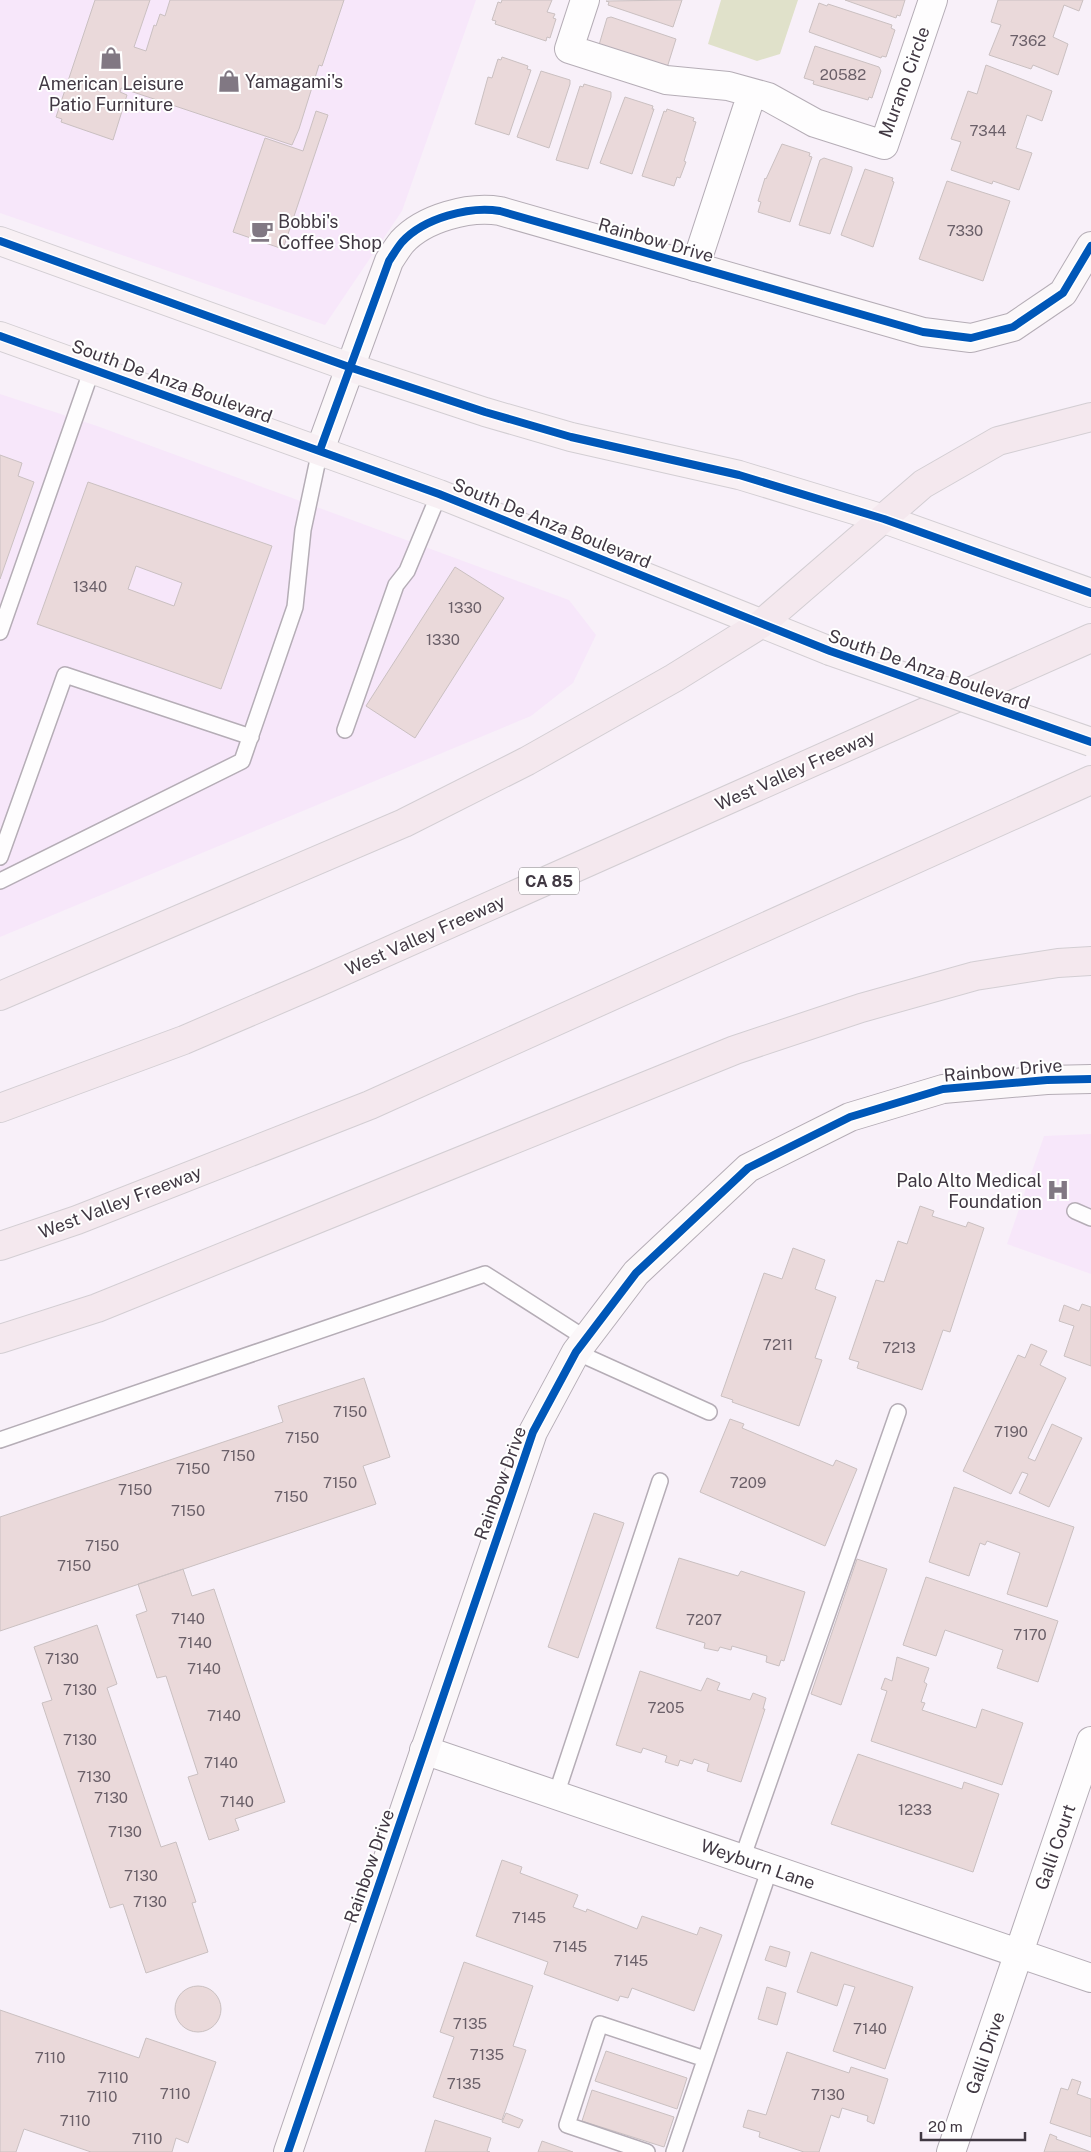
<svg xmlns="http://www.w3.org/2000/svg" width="1091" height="2152" font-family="'Public Sans',sans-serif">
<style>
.built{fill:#f7e7fa}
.green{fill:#e0e1ca}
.building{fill:#ead9da;stroke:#cac0c1;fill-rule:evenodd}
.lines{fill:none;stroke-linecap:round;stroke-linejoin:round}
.lane-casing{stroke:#b5adb6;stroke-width:18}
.street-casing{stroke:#b5adb6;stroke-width:30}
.secondary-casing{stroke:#b5adb6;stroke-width:30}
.primary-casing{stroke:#d3ced3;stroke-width:30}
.highway-casing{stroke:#d3ced3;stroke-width:30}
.lane{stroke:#fefdfe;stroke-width:15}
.street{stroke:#fefdfe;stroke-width:28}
.secondary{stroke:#fbf7f9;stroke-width:28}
.primary{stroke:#f8f0f4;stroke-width:28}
.highway{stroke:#f4e8ee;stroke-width:28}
.primary-bridge-casing{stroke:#d3ced3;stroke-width:30;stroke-linecap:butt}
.primary-bridge{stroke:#f8f0f4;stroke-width:28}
.cycleway-casing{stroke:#fff;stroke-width:11}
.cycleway{stroke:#0057b8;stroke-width:8}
.labels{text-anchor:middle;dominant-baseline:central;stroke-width:4;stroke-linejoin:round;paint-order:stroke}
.number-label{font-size:15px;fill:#6b6069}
.shield{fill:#fff;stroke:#7a747b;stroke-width:1}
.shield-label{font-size:16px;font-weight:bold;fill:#413843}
.poi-label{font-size:18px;fill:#413843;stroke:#fff;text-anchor:start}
.street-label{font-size:18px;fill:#413843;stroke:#fff}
</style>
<rect width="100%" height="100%" fill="#f8f0f9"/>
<path class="built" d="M0,0H476L402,211L325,325L0,213Z
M0,394L97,426L569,600L596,635L573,683L531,716L0,937Z
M1091,1134V1274L1007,1244L1044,1136Z"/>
<path class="green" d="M721,0H798L780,54L757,61L708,44Z"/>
<path class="building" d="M95,0H150L134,47L146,51L154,25L156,26L160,14L165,16L170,0H344L322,66L319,65L299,129L292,145L121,88L120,92L127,95L113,140L61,122L62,119L56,117Z
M502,0H552L547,12L555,14L553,18L556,19L550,38L547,37L546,41L495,24L496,21L492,20L498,2L501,3Z
M682,0L673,27L608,5L609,2L606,1Z
M845,0H905L900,16L897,15L896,18Z
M998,0H1083L1079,11L1064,5L1053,37L1068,44L1058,75L1033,65L1031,69L989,55L1001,25L991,22Z
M819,3L827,6L828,4L892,25L891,28L895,30L886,57L882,56L881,58L809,32Z
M611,17L676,39L666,71L599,45L607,18Z
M815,46L879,67L881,71L872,98L869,97L868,100L813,84L814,81L804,78Z
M502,57L528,66L527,69L531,70L509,135L475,124L488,77L492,78L498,59L501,60Z
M986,65L1052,91L1042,121L1027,115L1016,148L1032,153L1019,190L993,181L992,184L951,170L961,142L951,139L968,91L977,94Z
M541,71L570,80V84L549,148L517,137Z
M584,84L611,92V97L588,169L556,160L580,86L583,87Z
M625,97L653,106L652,109H654L632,174L600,163Z
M667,109L694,118L693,121L696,122L684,161L686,162L680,178L677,177L674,186L642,176L664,111L666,112Z
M316,111L328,115L283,249L233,232L265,138L303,151Z
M782,144L810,153L809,156L812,157L790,222L758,212L761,202L758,201L765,178L766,179Z
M824,158L852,167V170L830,234L799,225L820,160Z
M865,169L893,178L892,181L894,182L873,247L841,235Z
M947,181L1010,201L983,281L919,259Z
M0,455L22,463L18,476L34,482L0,579Z
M88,482L272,546L221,689L37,624ZM136,566L182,583L174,606L128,589Z
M455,567L504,598L415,738L366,706Z
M920,1206L934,1211L932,1216L966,1227L968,1222L984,1228L950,1332L943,1330L922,1390L857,1368L859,1362L849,1359L876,1280L884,1282L898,1241L907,1244Z
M793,1248L825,1260L815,1289L836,1297L815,1358L822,1360L799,1426L732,1402L733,1400L721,1396L764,1273L782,1279Z
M1082,1304L1091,1307V1366L1064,1356L1074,1326L1059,1321L1064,1305L1079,1311Z
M1031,1344L1047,1351L1040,1365L1066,1378L1028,1458L1035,1461L1052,1424L1082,1438L1049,1507L1019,1493L1028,1474L1022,1472L1011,1494L963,1471L1018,1355L1025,1358Z
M364,1378L390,1457L363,1466L376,1504L0,1631V1517L283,1422L278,1406Z
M730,1419L744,1424L742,1428L833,1466L836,1460L857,1469L825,1546L700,1492Z
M954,1487L1074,1527L1047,1607L1007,1594L1020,1553L987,1541L985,1545L980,1543L969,1576L929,1562Z
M594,1513L624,1523L578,1658L548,1647Z
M679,1558L738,1576L741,1571L805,1592L784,1661L781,1660L779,1666L766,1662L767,1656L732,1646L731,1650L720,1647L718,1651L704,1648L705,1643L656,1628Z
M857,1559L887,1569L841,1705L811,1694Z
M183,1569L192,1596L214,1589L285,1802L235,1819L239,1830L209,1840L188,1777L198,1774L166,1676L157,1678L136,1615L147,1611L138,1584Z
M926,1577L1058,1621L1038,1682L997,1668L1003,1650L945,1630L936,1656L903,1645Z
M97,1625L117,1684L107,1688L161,1847L176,1842L196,1902L192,1903L208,1952L146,1973L123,1904L110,1908L42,1703L52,1700L34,1647Z
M897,1657L929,1668L924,1682L927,1684L921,1702L925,1703L922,1710L976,1728L982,1709L1023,1723L1002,1785L871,1741L887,1691L881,1689L885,1678L892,1681Z
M640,1671L701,1691L707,1678L720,1683L717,1690L750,1700L753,1693L766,1698L763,1709H765L741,1782L707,1771L709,1764L694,1759L692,1764L680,1760L678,1766L665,1762L667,1756L643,1748L641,1753L616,1745Z
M858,1754L962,1789L964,1782L999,1794L973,1872L831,1824Z
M502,1860L522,1867L520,1873L578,1895L573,1907L586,1912L587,1909L637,1929L642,1916L697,1935L700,1927L722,1935L694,2011L632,1988L628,1998L620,1996L618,2001L544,1974L548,1962L476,1936Z
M770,1946L790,1952L786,1967L765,1960Z
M811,1952L913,1987L885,2069L833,2051L855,1987L844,1984L837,2006L797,1992Z
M464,1962L533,1986L513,2046L526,2050L502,2120L433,2097L454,2037L440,2032Z
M175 2009a23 23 0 1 1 46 0a23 23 0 1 1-46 0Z
M767,1987L786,1993L777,2025L758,2019Z
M0,2010L139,2058L146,2038L216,2062L188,2143L176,2138L172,2152H91L24,2129L16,2152H0Z
M606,2051L687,2078L677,2109L595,2081Z
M787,2052L849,2073L851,2067L888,2079L874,2124L867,2121L868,2116L842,2108L839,2118L831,2115L819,2152H804L759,2137L760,2132L743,2127L748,2110L766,2115Z
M1072,2079L1081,2082L1077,2094L1091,2099V2137L1050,2123L1061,2088L1068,2090Z
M592,2090L674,2117L664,2147L582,2121Z
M506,2113L523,2120L519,2128L502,2122Z
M435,2120L491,2138L487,2151L490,2152H425Z
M1050,2134L1057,2137L1056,2139L1091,2152H1044Z
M542,2141L573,2152H538Z"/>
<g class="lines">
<defs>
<path id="lane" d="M0,632L92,369
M345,730L396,585L407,571L439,494
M0,857L65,675L251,737
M0,881L242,761L295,607L303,530L320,450
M1075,1211L1091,1218
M576,1352L709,1412
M0,1440L485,1274L585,1338
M556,1795L660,1481
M742,1859L898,1412
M647,2152L567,2125L600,2024L705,2059
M674,2152L770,1868"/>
<path id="street" d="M585,0L569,49L666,80L728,86L768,97L815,123L884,145L933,0
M695,267L752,93
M424,1750L1091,1978
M951,2152L1091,1741"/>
<path id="secondary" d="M320,450L389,261C393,255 397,248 402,242C424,218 469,206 500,211L923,332L971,338L1013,327L1063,293L1091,246
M288,2152L533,1432L576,1352L636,1273L748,1168L850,1117L943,1089L1047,1080L1091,1079"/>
<path id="primary" d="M0,241L349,367L485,412L571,437L739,475L884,519L1091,593
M0,336L439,494L830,651"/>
<path id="highway" d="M0,996L404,823L527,761L674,678L761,624L923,484L998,441L1091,417
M0,1108L184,1040L319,982L1091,638
M0,1246L77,1220L370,1105L1091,780
M0,1339L97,1308L735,1050L861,1008L975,976L1058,963L1091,961"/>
</defs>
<use href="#lane" class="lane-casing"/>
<use href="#street" class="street-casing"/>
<use href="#secondary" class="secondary-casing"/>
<use href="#primary" class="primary-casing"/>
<use href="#highway" class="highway-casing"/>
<use href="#lane" class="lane"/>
<use href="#street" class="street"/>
<use href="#secondary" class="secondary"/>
<use href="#primary" class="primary"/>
<use href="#highway" class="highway"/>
<defs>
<path id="primary-bridge" d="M830,651L1091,742"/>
</defs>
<use href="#primary-bridge" class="primary-bridge-casing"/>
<use href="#primary-bridge" class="primary-bridge"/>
<defs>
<path id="cycleway" d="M0,241L349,367L485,412L571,437L739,475L884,519L1091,593
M0,336L439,494L830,651L1091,742
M320,450L389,261C393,255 397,248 402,242C424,218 469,206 500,211L923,332L971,338L1013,327L1063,293L1091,246
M288,2152L533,1432L576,1352L636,1273L748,1168L850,1117L943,1089L1047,1080L1091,1079"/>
</defs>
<use href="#cycleway" class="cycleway-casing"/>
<use href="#cycleway" class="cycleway"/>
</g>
<defs>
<symbol id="shop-bare" viewBox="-9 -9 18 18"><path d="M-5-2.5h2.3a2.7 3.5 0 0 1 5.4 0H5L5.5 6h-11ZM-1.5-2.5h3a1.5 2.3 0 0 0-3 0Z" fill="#817883" stroke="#fff" stroke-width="2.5" paint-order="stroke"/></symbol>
<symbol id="cafe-bare" viewBox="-9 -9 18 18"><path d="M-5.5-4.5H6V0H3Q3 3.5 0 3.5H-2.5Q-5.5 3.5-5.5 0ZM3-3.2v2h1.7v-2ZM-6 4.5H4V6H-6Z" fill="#817883" stroke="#fff" stroke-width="2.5" paint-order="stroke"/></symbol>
<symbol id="hospital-bare" viewBox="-9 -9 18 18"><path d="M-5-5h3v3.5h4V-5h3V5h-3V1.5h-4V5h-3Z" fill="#817883" stroke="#fff" stroke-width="2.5" paint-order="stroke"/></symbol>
</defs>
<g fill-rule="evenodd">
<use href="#shop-bare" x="95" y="42" width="32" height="32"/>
<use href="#shop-bare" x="213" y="65" width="32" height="32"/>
<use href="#cafe-bare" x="246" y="215" width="32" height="32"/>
<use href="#hospital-bare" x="1042" y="1174" width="32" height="32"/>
</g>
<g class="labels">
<g class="number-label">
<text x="1028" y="40">7362</text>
<text x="843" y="74">20582</text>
<text x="988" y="130">7344</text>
<text x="965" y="230">7330</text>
<text x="90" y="586">1340</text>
<text x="465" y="607">1330</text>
<text x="443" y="639">1330</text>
<text x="778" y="1344">7211</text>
<text x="899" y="1347">7213</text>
<text x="350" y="1411">7150</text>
<text x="1011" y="1431">7190</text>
<text x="302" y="1437">7150</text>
<text x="238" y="1455">7150</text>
<text x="193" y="1468">7150</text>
<text x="340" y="1482">7150</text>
<text x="748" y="1482">7209</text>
<text x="135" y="1489">7150</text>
<text x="291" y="1496">7150</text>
<text x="188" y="1510">7150</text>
<text x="102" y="1545">7150</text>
<text x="74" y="1565">7150</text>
<text x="188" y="1618">7140</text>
<text x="704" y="1619">7207</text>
<text x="1030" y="1634">7170</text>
<text x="195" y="1642">7140</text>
<text x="62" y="1658">7130</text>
<text x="204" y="1668">7140</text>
<text x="80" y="1689">7130</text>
<text x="666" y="1707">7205</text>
<text x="224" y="1715">7140</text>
<text x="80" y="1739">7130</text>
<text x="221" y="1762">7140</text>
<text x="94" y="1776">7130</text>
<text x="111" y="1797">7130</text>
<text x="237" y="1801">7140</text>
<text x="915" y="1809">1233</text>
<text x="125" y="1831">7130</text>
<text x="141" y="1875">7130</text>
<text x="150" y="1901">7130</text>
<text x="529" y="1917">7145</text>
<text x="570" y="1946">7145</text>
<text x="631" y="1960">7145</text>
<text x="470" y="2023">7135</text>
<text x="870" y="2028">7140</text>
<text x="487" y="2054">7135</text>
<text x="50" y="2057">7110</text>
<text x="113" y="2077">7110</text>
<text x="464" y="2083">7135</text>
<text x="175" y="2093">7110</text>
<text x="828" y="2094">7130</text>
<text x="102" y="2096">7110</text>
<text x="75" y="2120">7110</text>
<text x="147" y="2138">7110</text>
</g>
<rect class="shield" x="519" y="867.5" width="60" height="27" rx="4"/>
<g class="shield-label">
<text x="549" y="881">CA 85</text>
</g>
<g class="poi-label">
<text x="245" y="81">Yamagami's</text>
<text x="111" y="83" text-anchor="middle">American Leisure<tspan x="111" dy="21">Patio Furniture</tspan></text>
<text x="278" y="221">Bobbi's<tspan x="278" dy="21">Coffee Shop</tspan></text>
<text x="1042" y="1180" text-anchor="end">Palo Alto Medical<tspan x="1042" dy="21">Foundation</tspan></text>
</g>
<g class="street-label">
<text transform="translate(904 82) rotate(-70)">Murano Circle</text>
<text transform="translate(656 240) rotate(16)">Rainbow Drive</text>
<text transform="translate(172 381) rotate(20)">South De Anza Boulevard</text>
<text transform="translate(552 523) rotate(22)">South De Anza Boulevard</text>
<text transform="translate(929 669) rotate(19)">South De Anza Boulevard</text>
<text transform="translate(795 770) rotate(-24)">West Valley Freeway</text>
<text transform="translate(425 935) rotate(-24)">West Valley Freeway</text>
<text transform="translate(1003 1070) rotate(-5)">Rainbow Drive</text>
<text transform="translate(120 1202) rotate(-21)">West Valley Freeway</text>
<text transform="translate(500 1483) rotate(-70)">Rainbow Drive</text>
<text transform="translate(1055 1847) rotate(-71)">Galli Court</text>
<text transform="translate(758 1864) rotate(19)">Weyburn Lane</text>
<text transform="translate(369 1866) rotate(-71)">Rainbow Drive</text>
<text transform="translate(985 2053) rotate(-71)">Galli Drive</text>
</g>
</g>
<path d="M921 2132v8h104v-8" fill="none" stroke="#413843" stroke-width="2.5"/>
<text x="928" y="2132" font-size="15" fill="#413843" stroke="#ffffff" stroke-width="4" paint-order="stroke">20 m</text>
</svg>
